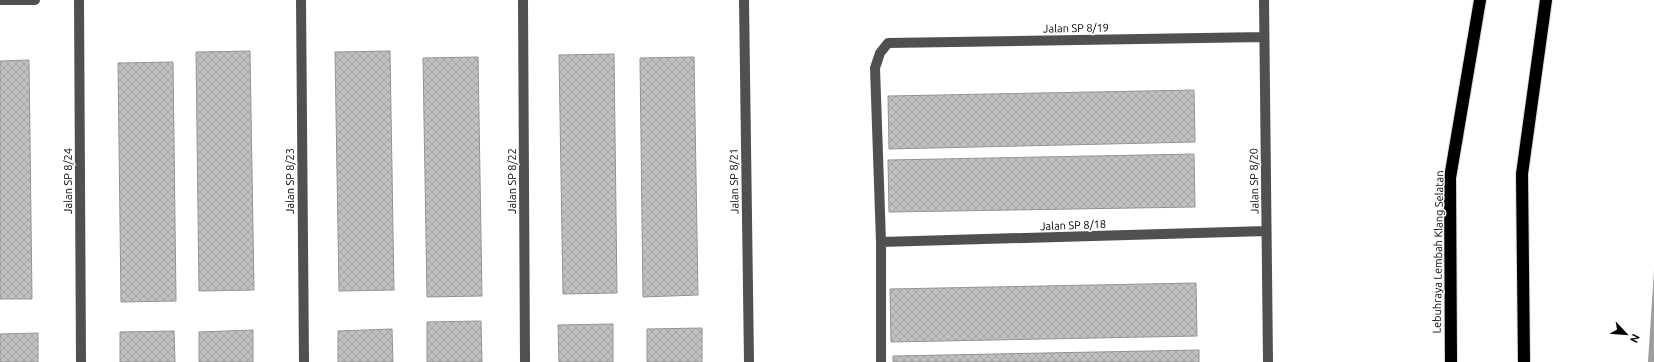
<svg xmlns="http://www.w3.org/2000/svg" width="1654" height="362" font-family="Ubuntu,sans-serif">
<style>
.water{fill:#9e9e9e}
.building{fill:url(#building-cross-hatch);stroke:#949494}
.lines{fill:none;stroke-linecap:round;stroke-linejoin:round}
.highway-casing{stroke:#dbdbdb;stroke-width:14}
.minor{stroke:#505050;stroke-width:10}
.highway{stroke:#000;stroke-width:12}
.labels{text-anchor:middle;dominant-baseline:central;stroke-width:3;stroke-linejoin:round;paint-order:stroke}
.street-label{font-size:11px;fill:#000;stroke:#fff}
</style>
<defs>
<pattern id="building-cross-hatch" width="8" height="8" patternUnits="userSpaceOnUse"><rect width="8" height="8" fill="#c0c0c0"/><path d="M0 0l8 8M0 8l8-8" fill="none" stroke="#a3a3a3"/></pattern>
</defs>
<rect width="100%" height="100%" fill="#fff"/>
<path class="water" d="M1654,266V362H1648L1654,270Z"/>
<path class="building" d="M250,51L254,290L199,291L196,52Z
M390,51L394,290L339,291L335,52Z
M614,54L617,293L563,294L559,55Z
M478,57L482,296L427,297L423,58Z
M694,57L698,295L643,297L640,58Z
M29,60L32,299H0V61Z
M173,62L176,301L121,302L118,63Z
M1194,90L1195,142L889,149L888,96Z
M1194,154L1195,207L889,212L888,160Z
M1196,283L1197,336L891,342L890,289Z
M481,321L482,362H427V322Z
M613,324V362H559L558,325Z
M702,328V362H647V329Z
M392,329L393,362H338V331Z
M253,330V362H199V332Z
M174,331L175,362H120V332Z
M38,333V362H0V334Z
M1199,350V362H893V356Z"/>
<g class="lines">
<defs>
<path id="highway" d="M1451,362L1450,178L1480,0
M1524,362L1522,174L1546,0"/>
</defs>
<use href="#highway" class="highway-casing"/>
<path class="minor" d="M0,0H35
M79,0L81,362
M301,0L304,362
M523,0L525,362
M744,0L749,362
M1264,0L1268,362
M881,242L1266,231
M881,362V242L875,68L880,53L888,43L1264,37"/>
<use href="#highway" class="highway"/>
</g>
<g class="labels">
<g class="street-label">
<text transform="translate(1076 28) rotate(-1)">Jalan SP 8/19</text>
<text transform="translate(68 181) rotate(-90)">Jalan SP 8/24</text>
<text transform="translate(290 181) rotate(-90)">Jalan SP 8/23</text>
<text transform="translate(512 181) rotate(-90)">Jalan SP 8/22</text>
<text transform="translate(734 181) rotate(-91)">Jalan SP 8/21</text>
<text transform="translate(1254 181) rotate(-91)">Jalan SP 8/20</text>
<text transform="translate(1073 225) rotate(-2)">Jalan SP 8/18</text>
<text transform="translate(1438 252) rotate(-89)">Lebuhraya Lembah Klang Selatan</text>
</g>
</g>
<g transform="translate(1626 334) rotate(116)" stroke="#ffffff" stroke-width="3" paint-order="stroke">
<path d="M0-3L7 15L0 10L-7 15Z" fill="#000000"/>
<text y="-6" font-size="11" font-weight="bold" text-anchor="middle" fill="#000000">N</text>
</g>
</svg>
